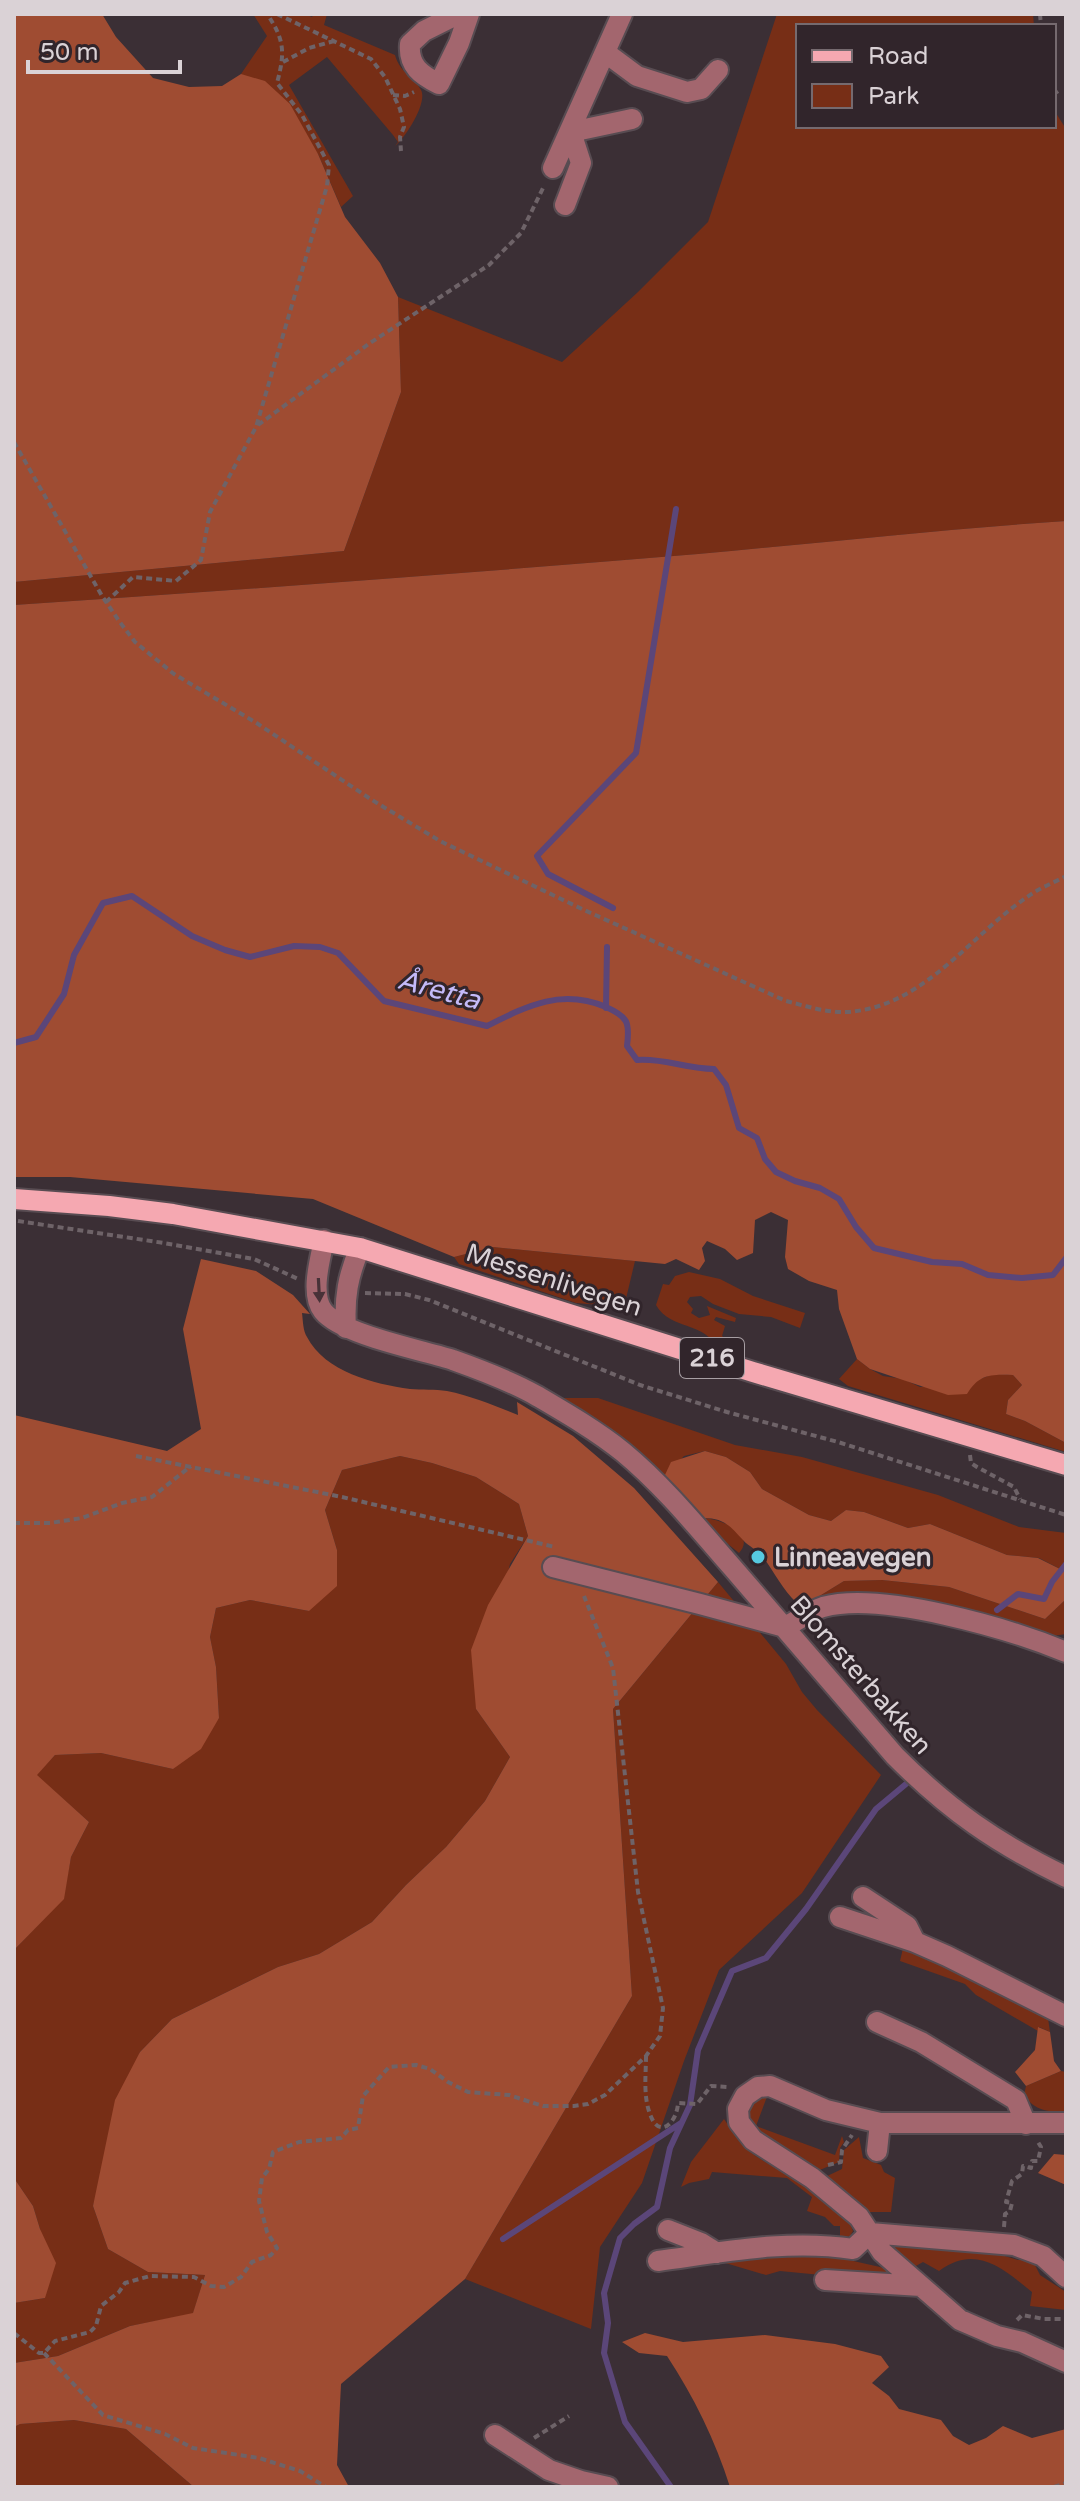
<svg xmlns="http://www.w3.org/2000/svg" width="1080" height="2501" font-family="'Varela Round',sans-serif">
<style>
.green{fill:#772e16}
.forest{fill:#9f4c32}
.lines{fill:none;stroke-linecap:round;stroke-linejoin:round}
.stream{stroke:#5b4679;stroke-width:6}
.minor-casing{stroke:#584c52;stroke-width:24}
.major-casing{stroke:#584c52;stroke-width:24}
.path{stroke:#6e6368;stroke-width:4;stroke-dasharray:6 4;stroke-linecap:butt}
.minor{stroke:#a3666e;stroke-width:20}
.major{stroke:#f5a8b1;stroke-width:20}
.oneway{fill:#483238}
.poi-dot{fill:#56c9e0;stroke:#31252b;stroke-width:3}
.labels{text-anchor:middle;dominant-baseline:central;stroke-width:6;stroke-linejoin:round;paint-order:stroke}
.shield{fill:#31252b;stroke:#a79ea3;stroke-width:2}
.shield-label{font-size:24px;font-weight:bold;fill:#dad2d6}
.street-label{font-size:26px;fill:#dad2d6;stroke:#31252b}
.poi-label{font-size:26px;font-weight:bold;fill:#dad2d6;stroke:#31252b;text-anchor:start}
.water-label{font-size:28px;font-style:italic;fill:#c4baf9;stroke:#31252b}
</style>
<rect width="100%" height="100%" fill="#3b2f35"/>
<path class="green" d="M253,14H304L312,17L314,14H327L324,25L395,55C400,73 414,77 421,90C428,103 405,138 395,146L398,142L393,135L327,57L289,85L353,196L341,207L318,154L241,74L267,36Z
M777,14H1033L1034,26H798V126H1054V110L1066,129V521C943,529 820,543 698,554C470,573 242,590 14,605V582L344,551L401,392L398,297L562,362L638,292L708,222Z
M493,1247L635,1261L624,1307L576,1303L459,1264L454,1257Z
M689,1272L720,1279L753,1296L805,1313L800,1328L771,1317L739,1314L713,1304L701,1296L690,1297L687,1302L693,1309L691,1313L699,1318L710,1315L707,1306L736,1318L735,1322L716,1317L714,1320L725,1326L722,1336L729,1342L728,1348L741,1356L719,1350C704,1320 671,1331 656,1305L663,1284L669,1285L675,1276Z
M857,1359L870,1369L883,1376L903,1379L920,1387L975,1381L993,1374L1013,1375L1022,1385L1008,1400L1006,1414L1025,1421L1066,1443V1452L848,1386L839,1379Z
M559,1398H598L735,1445L802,1457L938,1495L1019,1527L1066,1533V1572L1039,1558L1007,1555L930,1524L908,1528L864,1512L846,1510L831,1521L809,1515L762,1489L750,1472L726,1457L705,1451L684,1456L664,1477C633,1444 600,1419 559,1398Z
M400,1456L432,1463L476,1477L519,1504L528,1536L510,1564L476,1709L510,1757L485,1801L446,1847L406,1885L372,1922L319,1954L278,1967L172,2019L140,2052L93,2206L108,2249L148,2272L205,2275L193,2314L130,2326L58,2356L14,2363V2303L45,2298L40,2229L33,2206L14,2178V1950L63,1899L71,1857L89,1822L36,1775L55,1755L101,1753L173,1769L219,1718L216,1667L210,1637L216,1608L250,1600L309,1611L337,1550L325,1510L342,1470Z
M700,1518C716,1517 758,1532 739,1553L706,1526Z
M1066,1575V1634L1053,1636L986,1617L797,1603H808L844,1581L882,1580L949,1587L1045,1619L1064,1601Z
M718,1582L786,1664L802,1692L817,1710L881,1775L802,1893L719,1970L684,2061L642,2183L600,2247L591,2329L465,2279L632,1996L613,1709Z
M904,1944L1048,2018L1050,2032L1039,2027L1038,2031L976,1995L965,1984L900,1961Z
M1061,2071L1066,2072V2112C1048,2112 1035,2111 1024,2095L1026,2086Z
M768,2094L756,2126L835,2155L842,2136L844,2142L840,2148L839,2162L815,2172C788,2156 749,2142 747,2106L756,2098Z
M724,2119C733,2132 740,2145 753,2154C779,2173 844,2198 853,2231L850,2236L840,2239V2226H834L825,2217L807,2211L812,2197L787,2178L712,2172L709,2179L689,2183L681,2187L691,2162Z
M859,2137L863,2158L881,2165L884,2172L895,2178L891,2212H862L823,2178L842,2169L844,2150Z
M892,2244L998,2254L1018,2260L1032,2259L1040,2275L1066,2292V2310L1030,2306L1032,2292C1002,2268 976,2244 939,2271L923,2262L914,2267L889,2247Z
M779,2254H822L880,2267L899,2276L904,2283L780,2271L766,2275L722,2262Z
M74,2420L126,2429L194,2487H14V2427L20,2424Z"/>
<path class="forest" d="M14,14H102L116,37L153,78L189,87L222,86L241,74L265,81L290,104L318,154L345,217L380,263L398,297L401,392L344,551L14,582Z
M1066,521V1443L1025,1421L1006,1414L1008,1400L1022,1385L1013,1375C991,1374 979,1374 967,1394L948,1395L870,1369L857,1359L839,1309L837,1290L809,1281L788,1269L785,1257L788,1220L771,1212L755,1220L753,1253L737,1260L725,1249L707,1241L702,1248L705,1261L699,1270L676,1259L665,1264L493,1247L454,1257L313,1199L70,1177H14V605C242,590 470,573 698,554C820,543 943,529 1066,521Z
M201,1259L256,1271L293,1295L310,1314L302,1313C303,1321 303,1331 307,1337C325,1372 374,1384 410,1389C422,1390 435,1389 447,1391C472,1396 495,1406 518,1415L517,1402L573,1436L634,1488L718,1582L613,1709L632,1996L465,2279L341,2384L337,2465L349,2487H194L126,2429L74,2420L20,2424L14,2427V2363L58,2356L130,2326L193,2313L205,2275L148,2272L108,2249L93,2206L115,2100L140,2052L172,2019L278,1967L319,1954L372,1922L406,1885L446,1847L485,1801L510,1757L476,1709L471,1650L488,1605L528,1536L519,1504L476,1477L432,1463L400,1456L342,1470L325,1510L337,1550V1586L309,1611L250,1600L216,1608L210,1637L216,1667L219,1718L201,1749L173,1769L101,1753L55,1755L37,1775L89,1822L71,1857L64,1899L14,1950V1415L167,1451L201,1429L183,1329Z
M705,1451L726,1457L750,1472L762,1489L809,1515L831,1521L846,1510L864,1512L908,1528L930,1524L1007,1555L1038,1558L1066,1572L1064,1601L1045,1619L949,1587L882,1580L844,1581L808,1603H797C782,1589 775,1573 763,1557C757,1549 749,1547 743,1540C729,1525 723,1517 700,1518L664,1477L671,1462Z
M1038,2027L1050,2032L1054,2061L1061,2071L1026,2086L1015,2072L1035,2050Z
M1054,2154L1066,2155V2185L1038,2173Z
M14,2178L33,2206L40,2229L56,2263L45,2298L14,2303Z
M645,2333L683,2342L765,2335L835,2344L881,2356L889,2367L872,2383L889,2396L899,2409L941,2420L953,2436L969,2445L986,2438L1003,2426L1032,2438L1066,2429V2487H730C715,2440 694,2397 667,2356L639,2353L622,2342Z"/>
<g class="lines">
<path class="stream" d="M613,908L548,874L537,856L636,753L676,509
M606,1008L607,947
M14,1043L36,1037L64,994L74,955L103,903L132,896L192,936L225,950L250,957L294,946L320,947L338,953L384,1001L487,1026C527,1006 561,988 606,1007C628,1017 630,1022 627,1046L637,1060C665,1058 686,1069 714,1069L726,1085L739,1128L757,1138L765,1159L776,1172L795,1181L820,1188L839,1199L856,1227L874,1248L932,1262L962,1264L988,1275L1022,1278L1053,1275L1066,1258
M997,1610L1018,1594L1044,1599L1052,1582L1066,1564
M503,2239L681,2123
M671,2487L625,2422L604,2353L608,2323L604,2293L620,2238L634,2224L657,2207L670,2148L690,2105L698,2050L732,1971L766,1958L806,1909L876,1809L906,1784"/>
<defs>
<path id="minor" d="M458,14L424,31L410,44C408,66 421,75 439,84L459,43L469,14
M606,53L637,76L687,92L701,89L718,70
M553,168L622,14
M565,205L581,163L571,132L632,119
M324,1240C320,1260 310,1294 323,1311C342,1335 422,1350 453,1360C481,1370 511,1381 537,1396C566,1413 597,1431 623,1452C663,1485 698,1528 732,1567C786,1630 840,1693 895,1756C950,1811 996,1843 1066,1877
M346,1328C344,1298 348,1275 360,1248
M553,1567L700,1604L785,1627C797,1621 810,1611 823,1607C882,1591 1010,1629 1066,1652
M863,1897L907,1926L915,1942
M840,1917L915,1942L947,1956L1066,2016
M877,2022L921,2042L1016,2100L1026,2124
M1066,2123H880L826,2110L770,2086L758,2087L745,2096L738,2109L739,2122L753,2140L812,2178L859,2217L882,2252L960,2320L997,2336L1022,2342L1066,2362
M877,2151L880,2123
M668,2230L701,2243L717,2253
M658,2261C724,2252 788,2239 853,2249L870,2233L1014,2245L1043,2256L1066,2277
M825,2280L921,2286
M495,2435L549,2470L581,2481L608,2487"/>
<path id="major" d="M14,1199L109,1206L173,1214L360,1248L753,1372L1066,1465"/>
</defs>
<use href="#minor" class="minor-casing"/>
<use href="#major" class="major-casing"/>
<path class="path" d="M277,14L371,59L385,77L400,109L404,127L400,137L401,151
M1040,14L1041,26
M283,62L309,48L334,41
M1054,89L1059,96
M393,95L405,96L414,92
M258,425L370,343L489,265L521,233L544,186
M14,442L102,596L119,621L135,642L174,674L255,722L372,800L440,841L582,909L786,1001C806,1006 827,1013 847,1012C928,1007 974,928 1038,890C1047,885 1057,881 1066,876
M106,602L133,577L176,581L201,560L210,512L256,427L327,186L329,165L302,115L277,83C285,53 285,40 267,14
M18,1221L164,1243L254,1259L298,1279
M365,1293L405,1294L429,1300L640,1385L727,1412L838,1442L1066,1515
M970,1455L971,1463L977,1467L1014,1487L1020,1499
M136,1456L342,1497L555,1547
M14,1523H50L82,1518L122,1503L152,1497L191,1466
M646,2056C646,2074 643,2096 650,2114C659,2140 677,2123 678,2103L697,2104L711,2086L727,2087
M828,2165L841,2162L842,2150L852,2135
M1004,2227L1005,2214L1010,2211L1012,2203L1006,2202L1012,2181L1022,2174L1023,2166L1031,2168L1032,2161H1038L1041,2147L1038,2142
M1017,2320L1022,2315L1044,2319H1066
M14,2333L39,2353H44L55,2341L90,2332L96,2326L101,2306L119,2292L125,2283L150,2276L194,2277L211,2286L224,2287L241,2277L252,2262L271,2255L277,2248L267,2232L259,2201L262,2178L269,2169L273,2152L299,2142L341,2138L348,2130L358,2128L363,2096L389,2067L416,2065L430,2069L448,2082L468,2092L509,2095L543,2106H574L588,2104L605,2095L646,2056L660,2036L663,2008L638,1892L613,1668L584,1596
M44,2353L103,2415L165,2434L193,2448L259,2458L300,2471L326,2487
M534,2438L569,2416
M1054,2487L1066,2483"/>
<use href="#minor" class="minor"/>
<use href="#major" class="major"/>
</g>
<defs><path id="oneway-solid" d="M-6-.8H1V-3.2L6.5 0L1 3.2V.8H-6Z" transform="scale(2)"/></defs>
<use class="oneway" href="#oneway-solid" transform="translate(319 1290) rotate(87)"/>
<circle class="poi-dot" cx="758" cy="1557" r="8"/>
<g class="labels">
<rect class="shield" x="680" y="1338" width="64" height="40" rx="6"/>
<g class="shield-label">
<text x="712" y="1358">216</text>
</g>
<g class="street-label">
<text transform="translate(554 1280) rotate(18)">Messenlivegen</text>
<text transform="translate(861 1675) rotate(49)">Blomsterbakken</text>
</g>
<g class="poi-label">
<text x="774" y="1557">Linneavegen</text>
</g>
<g class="water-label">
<text transform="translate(439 990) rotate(15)">Åretta</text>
</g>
</g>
<rect width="1080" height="2501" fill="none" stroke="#dad2d6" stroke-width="32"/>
<rect x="796" y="24" width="260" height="104" fill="#31252b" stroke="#756a6f" stroke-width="2"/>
<rect x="812" y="50" width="40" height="12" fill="#f5a8b1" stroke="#756a6f" stroke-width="2"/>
<text x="868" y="64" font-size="24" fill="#dad2d6">Road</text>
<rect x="812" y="84" width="40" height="24" fill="#772e16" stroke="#756a6f" stroke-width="2"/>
<text x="868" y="104" font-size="24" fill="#dad2d6">Park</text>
<path d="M28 60v12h152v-12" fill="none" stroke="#dad2d6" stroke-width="4"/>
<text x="40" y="60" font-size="24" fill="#dad2d6" stroke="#31252b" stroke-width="6" paint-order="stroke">50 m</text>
</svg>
